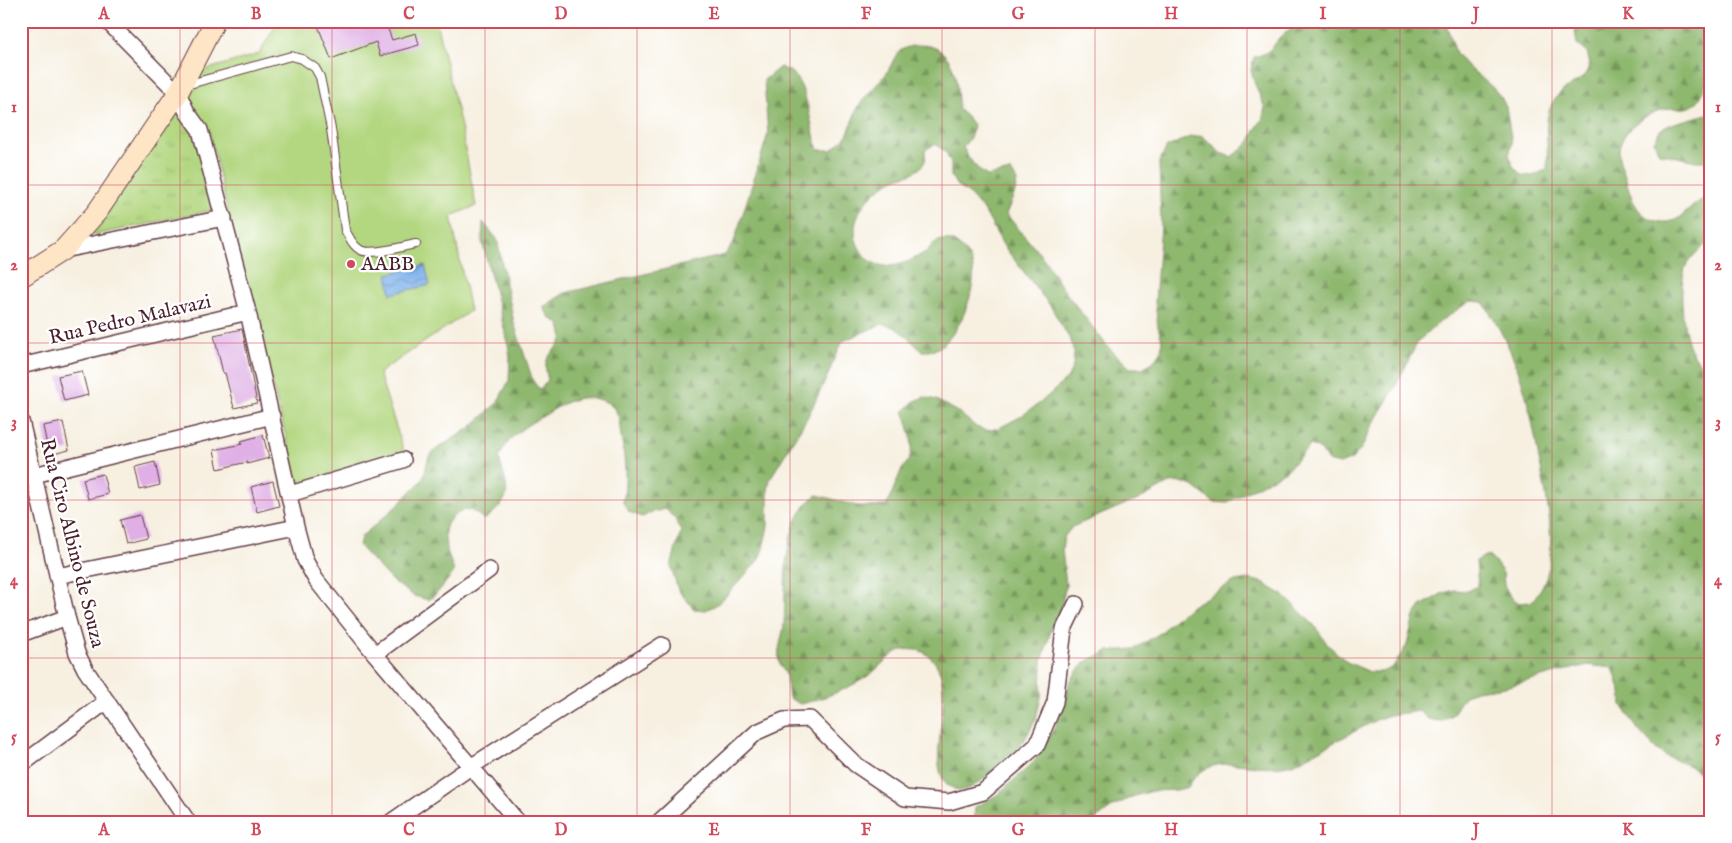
<svg xmlns="http://www.w3.org/2000/svg" width="1732" height="843" font-family="'IM FELL English',serif">
<style>
.forest{fill:url(#forest-firs);stroke:#6c6c4c}
.park{fill:url(#park-tufts);stroke:#7e7b56}
.garden{fill:#b3d780;stroke:#7e7b56}
.water{fill:url(#water-waves);stroke:#64688c}
.building{fill:#dfafe5}
.lines{fill:none;stroke-linecap:round;stroke-linejoin:round}
.lane-casing{stroke:#643e46;stroke-width:10}
.street-casing{stroke:#643e46;stroke-width:18}
.secondary-casing{stroke:#643e46;stroke-width:22}
.lane{stroke:#fff;stroke-width:8}
.street{stroke:#fff;stroke-width:15}
.secondary{stroke:#fde5c5;stroke-width:20}
.grid{fill:none;stroke:#d1495b;stroke-width:1;stroke-opacity:0.55}
.poi-dot{fill:#d1495b;stroke:#fff;stroke-width:2}
.labels{text-anchor:middle;dominant-baseline:central;stroke-width:4.5;stroke-linejoin:round;paint-order:stroke}
.poi-label{font-size:20px;fill:#4a1f2b;stroke:#fff;text-anchor:start}
.street-label{font-size:20px;fill:#4a1f2b;stroke:#fff}
.neatline{fill:none;stroke:#d1495b;stroke-width:2}
.grid-label{font-size:16px;text-anchor:middle;font-weight:bold;fill:#d1495b}
</style>
<defs>
<pattern id="forest-firs" width="22" height="20" patternUnits="userSpaceOnUse" patternTransform="scale(1.25)"><rect width="22" height="20" fill="#8eb86e"/><path d="M5 1l3.5 6h-7zM16 11l3.5 6h-7z" fill="#76955b"/></pattern>
<pattern id="park-tufts" width="24" height="20" patternUnits="userSpaceOnUse" patternTransform="scale(1.25)"><rect width="24" height="20" fill="#b3d780"/><path d="M3 7l-1-3M5 7V3M7 7l1-3M15 17l-1-3M17 17v-4M19 17l1-3" fill="none" stroke="#9bb86f"/></pattern>
<pattern id="water-waves" width="16" height="10" patternUnits="userSpaceOnUse" patternTransform="scale(1.25)"><rect width="16" height="10" fill="#7eb2ec"/><path d="M0 5q4-4 8 0t8 0" fill="none" stroke="#6990bf"/></pattern>
</defs>
<rect width="100%" height="100%" fill="#fff"/>
<filter id="ink" filterUnits="userSpaceOnUse"><feTurbulence type="fractalNoise" baseFrequency=".02" numOctaves="2"/><feDisplacementMap in="SourceGraphic" scale="10" xChannelSelector="R" yChannelSelector="G"/><feConvolveMatrix kernelMatrix="1 2 1 2 8 2 1 2 1" color-interpolation-filters="sRGB"/></filter>
<filter id="wash" filterUnits="userSpaceOnUse"><feTurbulence type="fractalNoise" baseFrequency=".0096" numOctaves="4" result="noise"/><feDisplacementMap in="SourceGraphic" scale="20" xChannelSelector="R" yChannelSelector="G"/><feGaussianBlur stdDeviation="1.12" result="paint"/><feColorMatrix in="noise" values="0 0 0 0 0 0 0 0 0 0 0 0 0 0 0 0 0 1.4 0 .05"/><feComposite in="paint" operator="in"/></filter>
<g filter="url(#wash)">
<rect width="100%" height="100%" fill="#f7f0e1"/>
<path class="forest" d="M1299,21H1445L1456,53L1464,63L1492,87L1501,97L1506,107L1512,143L1509,155L1513,166L1521,175L1533,176L1547,169C1550,143 1539,115 1559,94C1566,87 1579,82 1584,76C1586,73 1588,68 1590,65L1587,52L1577,44L1575,31L1580,21H1648L1652,27L1664,25L1670,21H1711V74L1707,77C1705,88 1702,100 1692,106C1685,110 1673,107 1665,109C1645,113 1616,133 1619,157C1620,166 1625,174 1627,183C1631,197 1636,213 1651,219C1682,232 1688,201 1711,196V239C1703,248 1689,257 1685,268C1679,288 1682,325 1689,345C1694,357 1702,367 1711,377V782L1692,767L1668,757L1657,750L1639,731L1622,705L1621,692L1613,668L1588,665L1567,670L1505,687L1476,691L1465,695L1452,715L1441,721L1428,719L1419,711L1390,715L1378,719L1295,763C1256,777 1213,744 1188,787L1177,790L1153,791L1134,796L1112,807L1092,822H974L975,807L997,795L1034,762L1054,729L1070,682L1077,671L1085,662L1108,651L1134,649L1162,632L1170,623L1190,607L1235,581L1248,579L1261,582L1283,595L1314,625L1328,645L1347,662L1370,672H1382L1393,667L1407,645L1414,616L1421,606L1443,593L1455,590L1468,591L1478,586L1476,561L1487,555L1496,563L1503,573L1504,585L1510,596L1519,603L1531,602C1541,591 1547,579 1549,565C1554,530 1546,493 1539,459C1534,430 1529,401 1519,373C1511,349 1497,323 1483,302L1471,301L1461,307L1441,321L1418,341L1396,386L1377,417L1361,449L1352,459L1340,464L1328,461L1321,450L1311,445L1286,471L1226,503L1213,502L1193,486L1181,482L1169,483L1138,500L1126,504L1072,527L1064,537L1062,549L1066,585L1061,608L1051,631L1042,661L1041,697L1036,719L1024,741L1016,750L980,782L970,788L958,791C955,789 951,787 948,785C920,761 968,677 923,652C917,649 904,648 897,652C886,658 878,669 868,676C848,689 823,699 800,704L789,698C788,690 787,683 786,675C784,670 780,666 779,661C777,649 783,636 784,624C787,583 779,522 817,495C843,501 859,511 887,505L901,471L909,460L912,448L911,436L904,411L913,402L924,397L936,400L957,411L976,427L987,431L999,428L1020,417L1040,403L1068,378L1073,366L1074,353L1071,341L1051,307L1003,245L985,212L968,193L957,186L951,176V163L945,151L935,144L925,150C925,153 926,158 925,161C920,174 903,175 893,180C874,190 854,209 855,233C855,241 861,254 868,259C886,274 910,262 927,251C930,248 934,242 938,241C946,238 953,241 959,246C965,251 970,257 972,264C979,287 958,341 934,350C931,351 926,351 922,351L904,334L894,327L882,324L843,341L837,352L828,375L807,418L770,479L768,490V526L763,549L758,561L725,597L716,605L706,610L694,609L678,590L671,566L681,531L675,519L665,509L653,512L642,517L629,512L623,502C627,479 625,459 621,437C620,429 620,419 616,411C613,406 607,402 601,400C578,393 564,403 545,415C525,426 508,436 499,458C508,491 515,497 484,520C477,513 469,507 460,512C434,525 448,551 454,572L438,592L429,600L414,596L392,581L359,546L361,537L399,504L423,479L429,456L438,448L470,428L497,403L509,381L510,357L508,344L482,241L483,222L497,239L514,323L533,381L540,390L548,380C541,355 552,357 563,338L560,324L550,318L543,307L565,293L725,255L734,242L768,134L764,80L780,67C783,69 789,70 791,72C810,89 809,128 819,150H831C838,145 845,139 849,131C853,122 854,113 859,106C867,93 877,86 886,74C890,68 893,60 897,54C906,43 929,43 939,50C957,61 958,91 958,109L967,117L974,126L970,138L963,147C969,160 976,168 987,176L1011,171L1017,181L1015,192L1006,214L1044,259L1063,289L1108,347L1130,368H1142L1153,362L1161,352L1162,340L1158,327L1155,301L1161,226L1159,162L1167,147L1190,137L1202,136L1212,144L1220,153L1231,157L1241,150L1250,141L1255,130L1262,120L1265,108L1254,82L1251,70L1254,57C1274,52 1270,47 1283,35C1288,30 1294,26 1299,21Z
M1707,114H1711V161H1696L1659,153L1654,141L1660,130L1671,124Z"/>
<path class="park" d="M174,112L179,114L189,124L195,139L218,209L80,238Z"/>
<path class="garden" d="M278,21H436L460,122L476,206L451,216L470,311L379,373L404,452L298,484L229,217L209,130L187,109L185,97L195,78L205,70L259,54Z"/>
<path class="water" d="M425,265L430,285L391,294L387,274Z"/>
<g id="blocks">
<path class="building" d="M316,21H385L392,40L416,33L419,45L380,56L376,42L331,59Z
M242,329L257,403L234,408L225,373H223L214,335Z
M82,371L88,395L64,401L58,376Z
M63,422L69,450L49,455L43,426Z
M263,435L269,458L247,464V462L218,469L214,450L242,444L241,441Z
M155,462L160,485L140,490L135,467Z
M103,474L108,494L88,499L83,479Z
M273,481L279,506L257,512L251,487Z
M140,515L146,539L126,544L120,520Z"/>
</g>
</g>
<g filter="url(#ink)">
<use href="#blocks" fill-opacity="0" stroke="#643e46" stroke-width="1"/>
<g class="lines">
<defs>
<path id="lane" d="M186,85L291,56L302,59L315,68L320,77L331,129L345,230C349,236 352,245 359,249C369,257 403,246 416,244"/>
<path id="street" d="M107,21L178,93L187,112L200,130L248,312L296,527L305,560L316,580L375,654L518,822
M63,250L224,218
M21,366L248,312
M21,421L67,617L77,653L85,669L188,822
M34,475L272,416
M290,494L403,460
M57,576L296,527
M21,634L67,617
M375,654L489,570
M21,765L107,701
M391,822L472,766L662,645
M659,822L757,732L784,720L810,719L855,764L905,798L949,802L983,792L1037,745L1055,702L1064,629L1076,604"/>
<path id="secondary" d="M21,277L63,250L97,212L178,93L215,21"/>
</defs>
<use href="#lane" class="lane-casing"/>
<use href="#street" class="street-casing"/>
<use href="#secondary" class="secondary-casing"/>
<use href="#lane" class="lane"/>
<use href="#street" class="street"/>
<use href="#secondary" class="secondary"/>
</g>
</g>
<path class="grid" d="M180,21V822M332,21V822M485,21V822M637,21V822M790,21V822M942,21V822M1095,21V822M1247,21V822M1400,21V822M1552,21V822M21,185H1711M21,343H1711M21,500H1711M21,658H1711"/>
<circle class="poi-dot" cx="351" cy="264" r="5"/>
<g class="labels">
<g class="poi-label">
<text x="361" y="264">AABB</text>
</g>
<g class="street-label">
<text transform="translate(130 320) rotate(-13)">Rua Pedro Malavazi</text>
<text transform="translate(72 543) rotate(76)">Rua Ciro Albino de Souza</text>
</g>
</g>
<rect width="1732" height="843" fill="none" stroke="#fff" stroke-width="55"/>
<rect x="28" y="28" width="1676" height="788" class="neatline"/>
<g class="grid-label">
<text x="104" y="19">A</text>
<text x="256" y="19">B</text>
<text x="409" y="19">C</text>
<text x="561" y="19">D</text>
<text x="714" y="19">E</text>
<text x="866" y="19">F</text>
<text x="1018" y="19">G</text>
<text x="1171" y="19">H</text>
<text x="1323" y="19">I</text>
<text x="1476" y="19">J</text>
<text x="1628" y="19">K</text>
<text x="14" y="112">1</text>
<text x="1718" y="112">1</text>
<text x="14" y="270">2</text>
<text x="1718" y="270">2</text>
<text x="14" y="427">3</text>
<text x="1718" y="427">3</text>
<text x="14" y="585">4</text>
<text x="1718" y="585">4</text>
<text x="14" y="742">5</text>
<text x="1718" y="742">5</text>
<text x="104" y="835">A</text>
<text x="256" y="835">B</text>
<text x="409" y="835">C</text>
<text x="561" y="835">D</text>
<text x="714" y="835">E</text>
<text x="866" y="835">F</text>
<text x="1018" y="835">G</text>
<text x="1171" y="835">H</text>
<text x="1323" y="835">I</text>
<text x="1476" y="835">J</text>
<text x="1628" y="835">K</text>
</g>
</svg>
